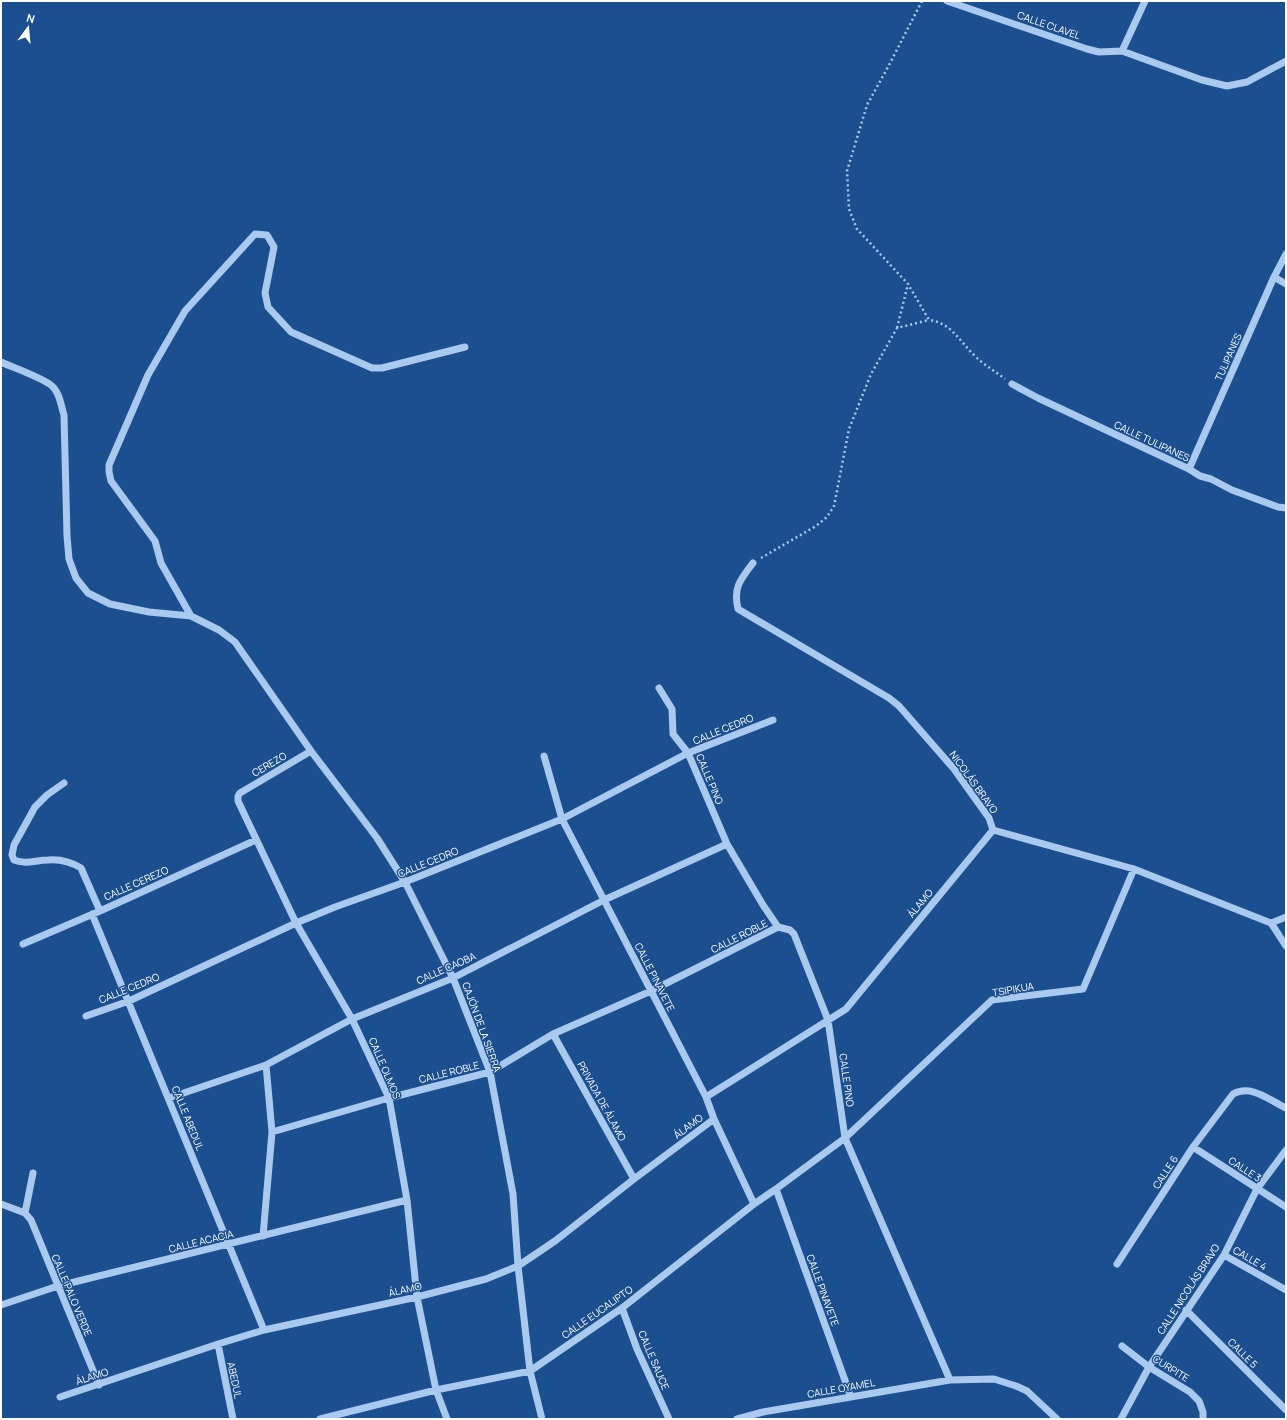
<svg xmlns="http://www.w3.org/2000/svg" width="1287" height="1420" font-family="Manrope,sans-serif">
<style>
.lines{fill:none;stroke-linecap:round;stroke-linejoin:round}
.path{stroke:#a9c9ee;stroke-width:2.5;stroke-dasharray:2 3;stroke-linecap:butt}
.minor{stroke:#a9c9ee;stroke-width:7}
.labels{text-anchor:middle;dominant-baseline:central;stroke-width:3;stroke-linejoin:round;paint-order:stroke}
.street-label{font-size:10px;fill:#fff;stroke:#1b4f8f}
</style>
<rect width="100%" height="100%" fill="#1b4f8f"/>
<g class="lines">
<path class="path" d="M922,1L888,67L867,105L847,171L849,209L857,229L908,284L929,320C952,323 959,341 975,356C984,365 995,371 1005,379
M897,328L908,284
M761,558L816,526L827,517L834,506L849,429L871,374L897,328L929,320"/>
<path class="minor" d="M947,1L1087,49L1099,52L1122,51L1202,80L1227,86L1247,82L1286,61
M1122,51L1145,1
M1274,277L1286,284
M1,362C14,368 43,378 52,386C60,393 61,406 64,415L67,536L69,559L76,578L88,593L110,604L149,612L191,616L219,630L235,642L311,751L377,838L405,882L453,978L490,1072L513,1194L518,1266L530,1371L542,1419
M1012,384L1038,398L1189,469L1200,476L1211,479L1232,490L1278,507L1286,508
M1189,469L1274,277L1286,254
M753,563C740,580 733,588 738,609L889,698L899,706L954,769L989,818L993,830
M191,616L161,563L155,541L111,481L109,472V465L148,375L185,311L255,234L267,235L274,247L265,293L268,307L291,332L372,368H382L465,347
M659,688L672,709L673,734L688,753L727,844L763,905L778,927L790,930L794,934L828,1020L845,1138L950,1380
M311,751L240,793L238,796V801L296,923L352,1019L389,1098L407,1200L417,1297L436,1390L447,1419
M544,756L562,819L706,1097L714,1119L754,1204
M64,783L47,795L35,807L14,845L12,855L14,860C27,865 35,860 48,860C60,859 71,862 81,868L100,911
M993,830L1134,869L1271,923
M92,914L264,1330
M1271,923L1286,946
M1271,923L1286,917
M23,944L100,911L256,840
M86,1016L129,1001L296,923L335,907L405,882L562,819L688,753L773,720
M553,1034L634,1179
M706,1097L846,1009L993,830
M169,1098L266,1065L352,1019L453,978L604,900L727,844
M272,1132L389,1098L490,1072L553,1034L651,991L778,927
M1193,1147L1286,1207
M776,1189L851,1397
M1,1204L25,1213
M25,1213L31,1220L99,1385
M25,1213L33,1173
M263,1236L272,1132L266,1065
M1224,1255L1286,1290
M1117,1264L1193,1147L1233,1094C1251,1084 1269,1100 1286,1108
M1,1305L58,1286L407,1200
M622,1308L637,1349L669,1419
M1186,1310L1286,1410
M218,1344L233,1419
M1122,1346L1149,1367L1190,1392L1199,1401L1203,1412V1419
M60,1397L218,1344L264,1330L417,1297L486,1279L518,1266L555,1241L634,1179L714,1119
M320,1419L436,1390L530,1371L622,1308L754,1204L776,1189L845,1138L992,1000L1083,989L1134,869
M737,1419L763,1412L950,1380L994,1379L1016,1386L1027,1391L1057,1419
M1121,1419L1149,1367L1224,1255L1257,1189L1286,1150"/>
</g>
<g class="labels">
<g class="street-label">
<text transform="translate(1049 25) rotate(19)">CALLE CLAVEL</text>
<text transform="translate(1228 357) rotate(-66)">TULIPANES</text>
<text transform="translate(1152 441) rotate(25)">CALLE TULIPANES</text>
<text transform="translate(723 729) rotate(-22)">CALLE CEDRO</text>
<text transform="translate(269 764) rotate(-30)">CEREZO</text>
<text transform="translate(710 779) rotate(67)">CALLE PINO</text>
<text transform="translate(974 782) rotate(54)">NICOLÁS BRAVO</text>
<text transform="translate(428 862) rotate(-22)">CALLE CEDRO</text>
<text transform="translate(136 883) rotate(-24)">CALLE CEREZO</text>
<text transform="translate(920 903) rotate(-51)">ÁLAMO</text>
<text transform="translate(739 936) rotate(-27)">CALLE ROBLE</text>
<text transform="translate(446 968) rotate(-24)">CALLE CAOBA</text>
<text transform="translate(655 977) rotate(63)">CALLE PINAVETE</text>
<text transform="translate(129 988) rotate(-22)">CALLE CEDRO</text>
<text transform="translate(1013 989) rotate(-10)">TSIPIKUA</text>
<text transform="translate(482 1027) rotate(70)">CAJÓN DE LA SIERRA</text>
<text transform="translate(385 1068) rotate(67)">CALLE OLMOS</text>
<text transform="translate(449 1072) rotate(-14)">CALLE ROBLE</text>
<text transform="translate(847 1080) rotate(82)">CALLE PINO</text>
<text transform="translate(602 1101) rotate(61)">PRIVADA DE ÁLAMO</text>
<text transform="translate(188 1118) rotate(68)">CALLE ABEDUL</text>
<text transform="translate(688 1126) rotate(-37)">ÁLAMO</text>
<text transform="translate(1245 1169) rotate(33)">CALLE 3</text>
<text transform="translate(1165 1172) rotate(-57)">CALLE 6</text>
<text transform="translate(201 1241) rotate(-14)">CALLE ACACIA</text>
<text transform="translate(1250 1258) rotate(30)">CALLE 4</text>
<text transform="translate(405 1289) rotate(-13)">ÁLAMO</text>
<text transform="translate(1188 1289) rotate(-57)">CALLE NICOLÁS BRAVO</text>
<text transform="translate(823 1290) rotate(70)">CALLE PINAVETE</text>
<text transform="translate(72 1295) rotate(67)">CALLE PALO VERDE</text>
<text transform="translate(597 1312) rotate(-35)">CALLE EUCALIPTO</text>
<text transform="translate(1243 1353) rotate(45)">CALLE 5</text>
<text transform="translate(654 1360) rotate(67)">CALLE SAUCE</text>
<text transform="translate(1171 1368) rotate(32)">CURPITE</text>
<text transform="translate(92 1376) rotate(-18)">ÁLAMO</text>
<text transform="translate(235 1380) rotate(78)">ABEDUL</text>
<text transform="translate(841 1388) rotate(-10)">CALLE OYAMEL</text>
</g>
</g>
<rect width="1287" height="1420" fill="none" stroke="#ffffff" stroke-width="4"/>
<g transform="translate(28 28) rotate(16)" stroke="#1b4f8f" stroke-width="3" paint-order="stroke">
<path d="M0-3L7 15L0 10L-7 15Z" fill="#ffffff"/>
<text y="-6" font-size="11" font-weight="bold" text-anchor="middle" fill="#ffffff">N</text>
</g>
</svg>
